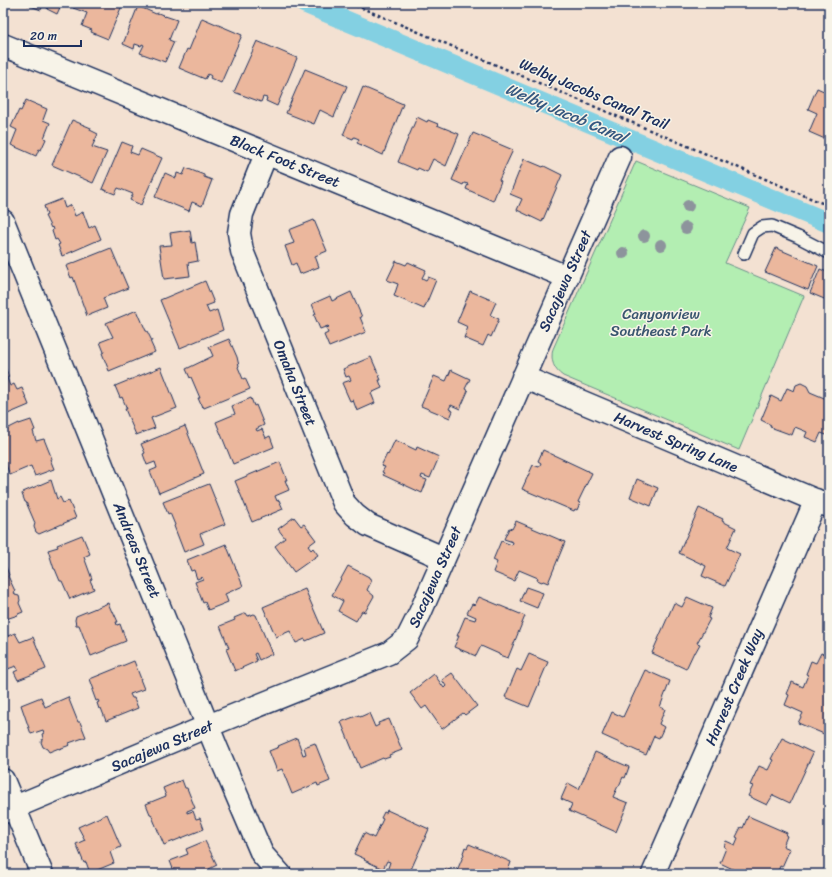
<svg xmlns="http://www.w3.org/2000/svg" width="832" height="877" font-family="Sriracha,sans-serif">
<style>
.green{fill:#b3eeb2;stroke:#678e88}
.lines{fill:none;stroke-linecap:round;stroke-linejoin:round}
.canal{stroke:#83d0e2;stroke-width:20}
.building{fill:#ebb79d;stroke:#1b2f5e}
.service-casing{stroke:#1b2f5e;stroke-width:14}
.minor-casing{stroke:#1b2f5e;stroke-width:25}
.path{stroke:#1b2f5e;stroke-width:2.5;stroke-dasharray:3 3;stroke-linecap:butt}
.service{stroke:#f7f3e8;stroke-width:11}
.minor{stroke:#f7f3e8;stroke-width:22}
.tree{fill:#8d949c}
.labels{text-anchor:middle;dominant-baseline:central;stroke-width:3;stroke-linejoin:round;paint-order:stroke}
.street-label{font-size:15px;fill:#1b2f5e;stroke:#f7f3e8}
.park-label{font-size:15px;fill:#39556f;stroke:#f7f3e8}
.water-label{font-size:16px;font-style:italic;fill:#35577f;stroke:#f7f3e8}
</style>
<rect width="100%" height="100%" fill="#f3e1d2"/>
<filter id="ink" filterUnits="userSpaceOnUse"><feTurbulence type="fractalNoise" baseFrequency=".025" numOctaves="2"/><feDisplacementMap in="SourceGraphic" scale="8" xChannelSelector="R" yChannelSelector="G"/><feConvolveMatrix kernelMatrix="1 2 1 2 8 2 1 2 1" color-interpolation-filters="sRGB"/></filter>
<g filter="url(#ink)">
<path class="green" d="M636,161L750,208L725,263L804,296L739,450L563,376C554,370 550,360 553,349Z"/>
<g class="lines">
<path class="canal" d="M304,3L829,223"/>
</g>
<path class="building" d="M23,3H62L57,14L47,9L48,7L43,5L41,10Z
M75,3H123L108,39L91,32L92,30L82,26L87,13L73,8Z
M138,6L156,14L158,13L163,15L165,17V16L177,20L169,40L174,42L165,62L140,53L144,45L142,44L141,46L135,44L134,49L123,44Z
M202,18L242,35L221,83L210,78L211,76L208,74L205,79L179,68L187,49L189,50Z
M257,41L297,58L277,106L266,101L267,98L263,97L261,102L234,92Z
M305,69L347,86L334,117L320,110L314,124L286,113Z
M363,87L403,104L383,155L357,143L359,139L354,137L353,139L343,135Z
M817,88L826,92L827,90L829,91V134L828,133L825,139L809,132L817,113L808,109Z
M26,100L47,109L43,120L50,123L44,138L46,139L41,150L39,149L36,156L11,145L17,130L11,127L19,110L21,111Z
M417,117L427,122L428,120L438,124L437,125L459,134L446,166L433,159L427,172L418,168L417,170L398,162Z
M72,120L91,128L90,130L98,134L92,147L107,152L93,183L52,165Z
M473,133L513,150L499,180L501,181L493,201L466,189L468,184L464,183L463,185L452,180Z
M122,142L132,146L130,152L138,155L141,149L162,158L141,205L130,200L133,194L118,188L115,194L102,189Z
M524,159L543,167L544,166L562,175L542,222L517,210L522,199L510,194Z
M186,168L204,175V177L212,180L202,206L192,202L189,211L155,197L165,173L176,178L177,173L183,175Z
M62,199L65,208L71,205L75,216L83,212L89,228L95,225L101,239L62,256L58,245L60,244L57,239L55,240L52,231L53,230L52,227L51,228L45,216L47,215L44,206Z
M314,220L327,251L315,256L319,267L300,274L296,263L292,265L285,246L294,243L289,230Z
M190,230L192,243L195,242L198,261L188,263L190,276L164,279L159,246L172,245L170,233Z
M111,248L128,288L103,298L107,308L87,316L73,277L71,278L66,266Z
M776,248L818,266L808,290L765,272Z
M396,261L406,265L408,262L426,270L422,278L426,280L428,277L436,280L424,309L394,296L398,284L387,280Z
M820,269L829,273V301L810,293Z
M205,281L214,303L206,306L209,313L217,310L223,330L180,348L160,300Z
M470,291L496,302L490,315L499,319L491,337L488,335L483,346L464,338L468,327L457,322Z
M351,292L362,317H360L366,332L329,347L324,335L328,333L326,328L329,327L328,326L320,329L314,315L316,314L312,304L330,296L332,301Z
M137,310L146,331H147L152,341H150L155,352L109,371L102,353L104,352L100,342L113,337L106,323Z
M229,339L237,357L239,366L238,367L243,379L245,378L250,389L204,408L203,406L202,407L198,398H200L191,377L190,378L186,369L213,356L209,347Z
M371,357L381,380H379L382,388L371,393L375,403L357,411L353,400L350,401L342,383L351,380L349,376L346,377L343,369Z
M5,367L9,377L7,378L10,386L14,384L17,390L22,388L29,405L3,416V368Z
M161,367L177,408L151,418L155,428L136,435L125,409H127L122,397L120,398L115,386Z
M451,370L470,379L465,389L468,391L460,409L451,405L449,409L453,411L450,418L421,406L434,376L446,381Z
M801,383L807,386L810,392L829,400V436L821,433L817,442L805,437L807,432L795,427L792,435L770,427L771,425L761,420L771,396L781,401L787,388L794,391L796,385Z
M251,398L254,406L256,405L264,425L256,429L257,431L262,429L266,438L270,436L274,447L233,464L216,422L235,414L232,406Z
M31,420L35,430L33,431L36,441L44,439L52,459H50L54,469L35,476L31,466L10,475L4,460H3V431L19,423V424Z
M185,426L204,474L159,493L150,471L157,468L155,462L147,465L143,454L145,453L141,444Z
M395,440L416,450L417,447L439,457L430,478L422,475L421,478L427,480L422,493L383,475L384,473L382,472L385,467L381,466L387,454L388,455Z
M543,450L592,473L578,502L580,503L577,510L575,509L574,511L522,489L533,465L539,467L541,463L538,461Z
M280,462L287,480H285L289,490L275,496L277,501L279,500L283,509L252,522L235,481Z
M637,479L658,488L651,506L630,497Z
M51,480L57,499L60,497L63,503L69,501L76,518L39,534L36,532L34,527L35,523L26,502H25L22,494L23,492Z
M209,484L225,524L200,534L204,544L184,552L174,526L175,525L170,513L168,514L163,502Z
M699,508L723,519L722,521L736,528L727,548L740,554L725,586L702,576L706,566L679,553Z
M294,517L301,526L304,524L316,540L308,546L311,550L313,548L318,555L294,572L275,546L285,538L278,529Z
M516,521L565,542L548,583L543,581L542,582L537,580L538,578L519,570L514,581L493,572L497,562L493,560L501,541L512,545L513,542L504,539L509,528L512,529Z
M82,535L90,554L84,557L92,579L90,580L94,589L70,599L62,581H60L55,569H54L48,550L58,547L57,545Z
M226,544L243,586L225,594L228,602L208,610L205,602L203,603L195,582L203,579L202,577L197,579L194,570L191,571L187,560Z
M3,566L6,567L9,575L8,576L15,591H14L15,595L19,596L20,600L19,603L23,612L18,614V615L3,620Z
M348,566L369,577V578L372,580L367,590L374,596L365,612L362,611L356,621L338,611L343,601L332,595Z
M526,587L543,593L537,608L520,601Z
M305,589L324,633L306,641L305,639L296,643L290,631L276,637L263,607Z
M479,597L525,616L508,658L499,655V654L481,646L476,656L454,647L459,636H457L465,617L475,620L476,617L467,613L472,604L475,605Z
M687,597L712,608L708,618L710,619L697,643L700,644L695,653L694,652L686,669L652,653L674,603L682,607Z
M108,603L112,612L113,611L118,622H116L117,625L120,624L126,641L106,649V650L91,656L79,625H76L75,620L76,616Z
M246,613L248,616L254,614L256,615L272,654L259,660L256,653L254,654L257,661L235,671L226,649L229,648L220,626L235,620L234,618Z
M15,633L20,642L33,637L46,669L18,680L14,672L18,670L16,666L5,670L3,666V638Z
M821,653L829,656V722L824,734L798,723L803,713L785,705L789,695L787,694L792,682L803,687L808,675L806,674L811,661L816,663Z
M529,654L548,662L529,707L505,697L517,669L521,671Z
M134,661L141,679H140L144,689L130,694L132,698H134L138,708L106,721L101,708L99,709L97,703L99,702L98,700L96,701L92,690H94L90,679Z
M645,670L670,681L660,707L665,709L659,724L664,727L659,738L654,736L646,755L602,735L612,712L623,717Z
M452,673L477,706L465,715L463,713L442,729L426,706L422,709L410,693L434,674L444,688L446,686L442,680Z
M41,697L45,707L68,697L78,722H80L86,737L69,743L70,745L59,749V748L49,752L47,749L43,747L41,742L43,738L42,734L44,733L43,730L31,734L21,705Z
M369,713L375,727L379,725L378,723L389,719L402,750L389,755L390,757L384,759L383,758L360,768L341,722L359,715L360,717Z
M297,738L303,755L306,754L304,747L315,743L330,781L318,786L317,783L292,794L282,769L277,771L269,751L279,747L278,746Z
M782,738L813,753L790,803L773,795L767,805L748,796L753,786L750,785L759,766L768,770L773,760L771,759Z
M595,752L629,767L625,778L623,777L619,786H618L613,797L628,803L616,832L569,811L572,804L561,799L568,783L579,789Z
M182,780L185,788H187L195,808L187,811V813L193,811L196,819L200,818L204,829L164,845L151,814H150L146,804L166,796L163,788Z
M387,810L429,829L409,874H403L399,872L397,874H394L387,871L390,862L387,861L383,869L364,860L365,859L354,854L364,833L374,838L383,819L381,818L384,812L386,813Z
M107,814L121,847L110,852L114,863L90,873L86,862L84,863L76,844L85,840L78,827Z
M748,816L787,833L786,836H787L783,846L790,849L782,867L780,866L777,874H735L737,871L720,863L726,848L724,847L726,841L735,845L738,838L736,837L741,827L743,828Z
M205,841L217,865L209,869L210,871L212,870L213,874H175L170,861L188,854L186,849Z
M469,844L511,862L507,874H444L446,868L456,873L464,854L463,853L465,847L467,848Z"/>
<g class="lines">
<defs>
<path id="service" d="M744,254L753,233L762,227L772,226L798,237L829,253"/>
<path id="minor" d="M3,45L567,277
M266,154L242,214L239,233L242,251L344,503L355,515L368,525L443,558
M3,221L217,749L262,854L280,874
M523,377L829,506
M3,780L42,874
M3,812L208,726L389,653L407,639L420,613L620,157
M653,874L816,500"/>
</defs>
<use href="#service" class="service-casing"/>
<use href="#minor" class="minor-casing"/>
<path class="path" d="M350,3L829,206"/>
<use href="#service" class="service"/>
<use href="#minor" class="minor"/>
</g>
<g class="tree">
<circle cx="688" cy="206" r="6"/>
<circle cx="686" cy="228" r="6"/>
<circle cx="644" cy="236" r="6"/>
<circle cx="661" cy="245" r="6"/>
<circle cx="623" cy="253" r="6"/>
</g>
</g>
<g class="labels">
<g class="street-label">
<text transform="translate(594 94) rotate(23)">Welby Jacobs Canal Trail</text>
<text transform="translate(285 161) rotate(22)">Black Foot Street</text>
<text transform="translate(565 281) rotate(-66)">Sacajewa Street</text>
<text transform="translate(295 383) rotate(68)">Omaha Street</text>
<text transform="translate(676 442) rotate(23)">Harvest Spring Lane</text>
<text transform="translate(137 550) rotate(68)">Andreas Street</text>
<text transform="translate(435 577) rotate(-66)">Sacajewa Street</text>
<text transform="translate(734 687) rotate(-67)">Harvest Creek Way</text>
<text transform="translate(162 746) rotate(-23)">Sacajewa Street</text>
</g>
<g class="park-label">
<text x="661" y="314">Canyonview<tspan x="661" dy="17">Southeast Park</tspan></text>
</g>
<g class="water-label">
<text transform="translate(566 113) rotate(23)">Welby Jacob Canal</text>
</g>
</g>
<rect width="832" height="877" fill="none" stroke="#f7f3e8" stroke-width="16"/>
<rect x="8" y="8" width="816" height="861" fill="none" stroke="#1b2f5e" stroke-width="1.5" filter="url(#ink)"/>
<path d="M24 40v6h57v-6" fill="none" stroke="#1b2f5e" stroke-width="2"/>
<text x="30" y="40" font-size="12" fill="#1b2f5e" stroke="#f7f3e8" stroke-width="3" paint-order="stroke">20 m</text>
</svg>
